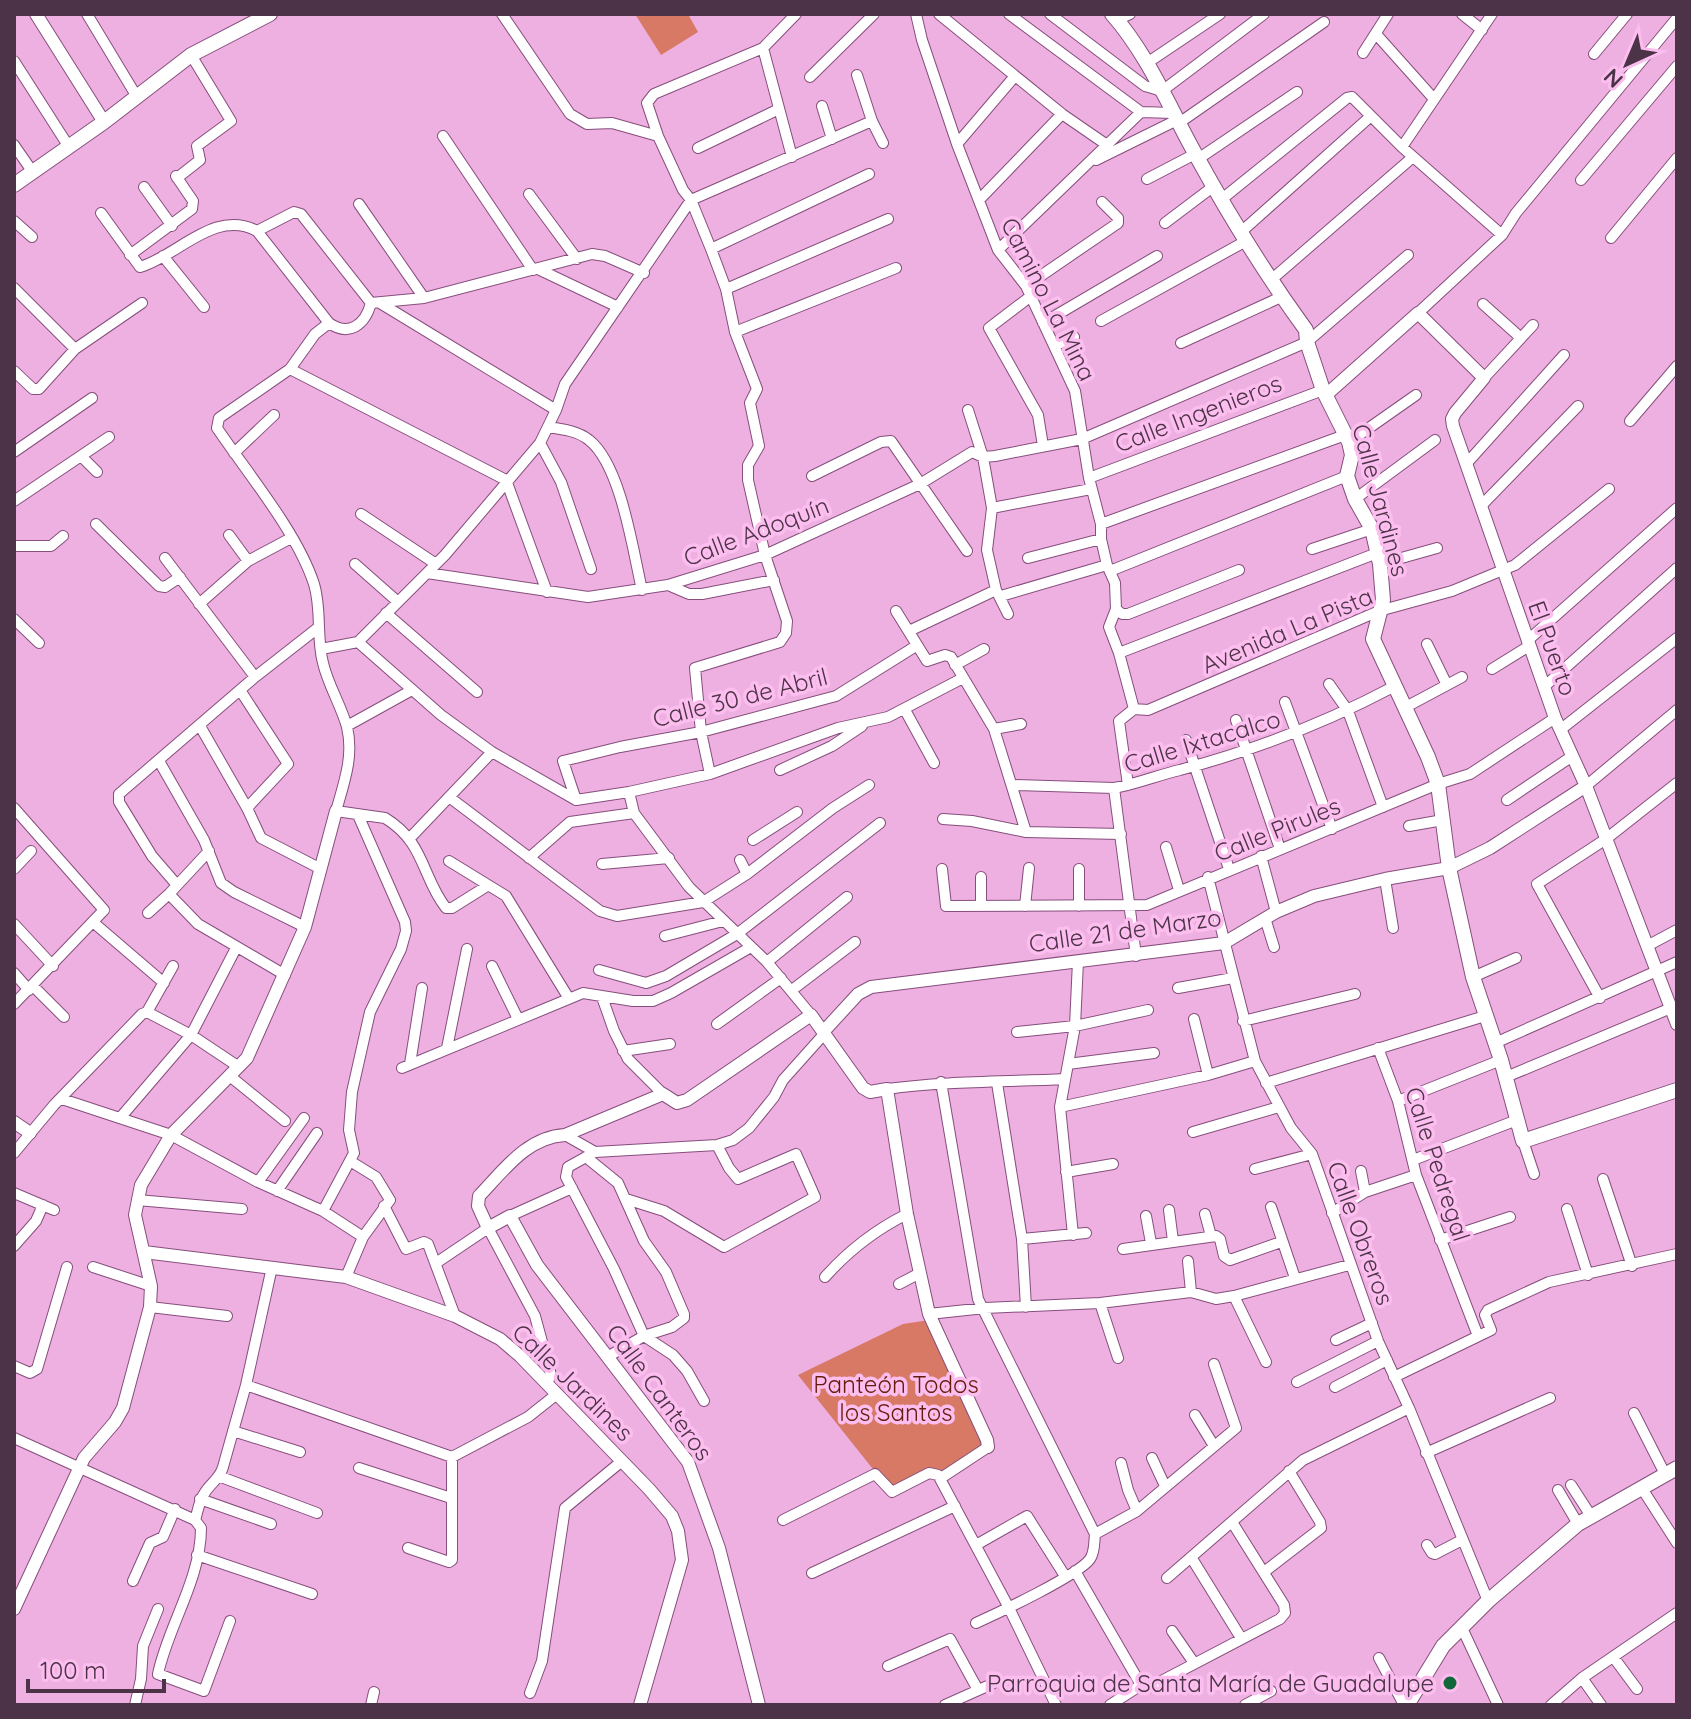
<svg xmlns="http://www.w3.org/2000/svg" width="1691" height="1719" font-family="Quicksand,sans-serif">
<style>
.green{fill:#d77964}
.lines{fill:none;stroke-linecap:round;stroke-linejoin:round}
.minor-casing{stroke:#864e7c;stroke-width:12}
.tertiary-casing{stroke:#864e7c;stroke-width:14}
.secondary-casing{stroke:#864e7c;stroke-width:16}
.minor{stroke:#fff;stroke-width:10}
.tertiary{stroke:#fff;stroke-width:12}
.secondary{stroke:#fff;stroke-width:14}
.poi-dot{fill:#106739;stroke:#fcbdef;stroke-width:3}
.labels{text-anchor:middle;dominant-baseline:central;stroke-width:7;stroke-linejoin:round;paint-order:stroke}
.street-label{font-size:24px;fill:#4c3347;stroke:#fcbdef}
.park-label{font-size:24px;fill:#661c0b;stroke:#fcbdef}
.poi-label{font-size:24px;fill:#4c3347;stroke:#fcbdef;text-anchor:end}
</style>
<rect width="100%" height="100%" fill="#eeb0e1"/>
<path class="green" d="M635,14H688L698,32L661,55Z
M929,1320L988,1447L931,1479L892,1493L798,1375L903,1324Z"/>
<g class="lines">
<defs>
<path id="minor" d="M87,14L137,97
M502,14L570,114L587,124L612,123L658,136
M916,14L922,40L957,144L998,250L1026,286L1075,391L1089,478L1101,524V539L1107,565L1115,583L1116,609L1122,614H1128L1239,570
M939,14L1062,114L1107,145
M1009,14L1141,112
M1050,14L1145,86L1162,91L1264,14
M1462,14L1482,30
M1117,20L1130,14
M1376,34L1434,99
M763,48L792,157
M1363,53L1388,14
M1594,54L1627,14
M14,61L69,147
M1147,63L1220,14
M857,75L872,121L883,143
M810,77L874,14
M822,106L832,139
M1179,123L1324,22
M443,136L533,270
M957,144L1015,76
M14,145L32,171
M1402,147L1492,14
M698,148L779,109
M1198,159L1297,92
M1096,160L1177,120
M177,178L200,160L197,146L231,121L191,55
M1147,179L1195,154
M1581,180L1677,66
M144,187L172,226
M529,194L577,259
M1222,199L1347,98L1352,97L1402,147L1502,235
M691,200L872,121
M979,200L1062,114
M359,204L424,298
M101,213L140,267C178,256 215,208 257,231L329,323C349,337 365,325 371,303
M14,221L32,237
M1165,223L1214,186
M257,231L294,212L301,214L371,303
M1241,232L1371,116
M1611,238L1677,158
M711,249L869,174
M998,250L1141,112L1173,113
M130,255L192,209L193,201L176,176
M163,256L204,307
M538,269L618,307
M1271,280L1413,157
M1026,286L1118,223V218L1102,202
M14,288L75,349
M726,289L888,219
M1031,296L989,328L1038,415L1043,446
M371,303L424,298L592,254L605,256L644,273
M380,303L556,410
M1483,304L1521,338
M1418,313L1502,235L1516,213L1677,18
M1101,321L1246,241
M329,323L315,334L290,369L219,418L217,428C248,474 297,532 314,584C322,610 316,637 323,663C328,685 341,705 347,727C354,756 344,783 336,811L385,818C425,842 422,878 446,908H452L487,886
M1043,323L1157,256
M735,332L896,268
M1181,343L1281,297
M1054,346L1074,337
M290,369L506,480L547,592
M14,371L33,389H39L75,349L142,303
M1484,378L1533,325
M968,410L983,457L992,508L987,550L996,590L1008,614
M1630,421L1677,366
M548,427C562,429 578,431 589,440C621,465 633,551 642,590
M1349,442L1416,395
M540,443L561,482L591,569
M14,452L92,398
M234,453L274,415
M82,457L97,472
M1467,463L1564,355
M812,476L881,442L891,441L967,551
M1089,478L1323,390
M1355,499L1435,440
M14,501L109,437
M1481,506L1578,406
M992,508L1091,489
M361,514L436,564
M96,524L159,586L165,587L180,577
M1101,524L1345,435
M229,535L248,561
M14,546H51L63,536
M1312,549L1372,529
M165,558L255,677
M1028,558L1101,539
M355,564L398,602
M1380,564L1437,548
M1110,571L1347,476
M427,573L588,597L668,585L765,555L920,484L972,452L983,457L995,456L1082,439L1307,342L1408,255
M668,585L689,594H702L774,580
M1001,596L1107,565
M199,604L248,561L291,538
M1116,609L1109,627L1119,653L1134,709
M896,611L927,661L945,655L951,657L994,729L1026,832
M386,613L477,692
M14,619L39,643
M909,631L996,590
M1527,641L1677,508
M358,642L441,715L492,752L576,800
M1427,644L1447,685
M321,649L358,642L445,555L540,443L556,410L565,384L691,200
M1119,653L1377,553
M955,665L984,649
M1492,669L1529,646
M1329,684L1348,711L1383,807
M1545,686L1677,568
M240,690L288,764L247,808
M1285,702L1332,829
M1404,708L1462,677
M905,710L934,763
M1236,720L1280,849
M200,726L247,808L261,838L321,869
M347,726L412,690
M994,729L1021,724
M1560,730L1677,638
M1186,740L1229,869
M159,761L204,840L221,883L234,892L305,927
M780,770L832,746L862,726
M710,774L701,732L695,668L780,642L786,633L787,621L765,555L748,480V465L759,446L750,403L757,389L735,332L726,289L711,249L691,200L683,190L658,136L647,103L654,94L763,48L796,14
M1012,785L1114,788C1137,784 1158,775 1180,770C1255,750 1325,723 1393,687
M1128,785L1119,721L1134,709L1148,710L1379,611L1452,591L1515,565L1609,489
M1586,786L1677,710
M1114,788L1136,956
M629,792L634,813L689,887L767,962L811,1015
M449,797L600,911L617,916L703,902L747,874L833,808L869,785
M576,800L563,761L620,747L701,732L836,696L916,646
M576,800L629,792L710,774L838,728L888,717L963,678
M1507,800L1571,757
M14,808L104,910L14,1004
M943,819L972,821L1026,832L1121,834
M1409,826L1443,820
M409,839L492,752
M753,840L797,812
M1166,847L1179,890
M209,851L169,894L198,924L285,975
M1261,856L1276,912
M529,858L570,822L634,813
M740,860L747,874
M449,861L506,896L568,997
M602,864L669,858
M14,869L31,851
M942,869L946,906L1147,905L1438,784L1470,774L1555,718
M1079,869V906
M1208,877L1255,1061L1291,1128L1312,1154L1378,1341L1409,1408L1488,1601
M1385,879L1393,928
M177,885L152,856L119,802V794L255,677L319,627
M981,905V877
M1025,906L1029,868
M148,913L169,894
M1265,918L1274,947
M94,923L164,983
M14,924L53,966
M665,936L723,921
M1647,946L1677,930
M767,962L847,897
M492,966L518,1019
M599,970L646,983L666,976L737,934L880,823
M14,973L29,990
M1473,977L1516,958
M33,986L64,1017
M1178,988L1233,978
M792,990L855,942
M602,997L614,1031L628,1059L663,1094
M1600,998L1537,884L1606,839L1677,783
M147,1012L191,1035L239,1067
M147,1012L173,966
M1194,1019L1208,1075
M1243,1021L1355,994
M717,1024L781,978
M1017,1032L1075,1026L1148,1010
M1495,1043L1677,962
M447,1048L467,949
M1378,1048L1398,1101L1416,1175L1478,1336
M623,1051L670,1044
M410,1064L422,988
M1068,1064L1154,1053
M402,1068L583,993L633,1001H653L671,993L751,947
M231,1077L285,1121
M1506,1077L1671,1008
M941,1082L978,1299L1095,1534
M997,1083L1022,1239L1026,1307
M1266,1083L1485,1016
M887,1089C946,1081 1005,1082 1065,1079
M62,1099L171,1135L258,1182L323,1211L363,1237
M1398,1101L1501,1060
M1060,1107L1208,1075L1255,1061
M120,1118L191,1035L236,948
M1193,1132L1279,1107
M565,1135L595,1152L717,1145L733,1140L749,1128L774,1097L783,1080L825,1033
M1523,1141L1534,1174
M595,1152L568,1167L566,1177L614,1269L644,1336L673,1355L687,1371L704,1401
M14,1153L54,1105L142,1014L147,1012
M586,1157L618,1183L644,1241L666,1272L684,1314V1318L672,1327L644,1336L609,1356
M1413,1160L1517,1120
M1255,1169L1312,1154
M1361,1171L1365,1192
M1066,1172L1113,1164
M1603,1179L1632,1266
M258,1182L304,1118
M277,1191L317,1133
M14,1193L54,1210
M626,1199L664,1211L724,1247L815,1197L796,1154L738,1179L729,1168L717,1145
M137,1200L242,1209
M384,1206L406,1249L424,1242L428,1244L455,1316
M1271,1207L1295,1278
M1567,1209L1588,1275
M1169,1210L1173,1241
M323,1211L354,1153L349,1130L352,1092L370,1012L401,949L406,931L405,922L358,815
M1332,1213L1365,1192L1416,1175
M1205,1214L1211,1236
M510,1216L572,1188
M1146,1216L1151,1243
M1073,1235L1060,1107L1075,1026L1078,961
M1022,1239L1086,1233
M1440,1240L1510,1217
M14,1246L36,1221L43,1205
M1123,1249L1216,1236L1220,1239L1224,1256L1230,1260L1281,1242
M1188,1261L1191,1292
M436,1263L488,1228L535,1316L551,1375L547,1383
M93,1267L151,1286
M346,1277L363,1237L390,1200L376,1177L350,1161
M825,1277C849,1250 875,1230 907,1214
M899,1284L918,1274
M1234,1296L1266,1362
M1100,1303L1118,1358
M150,1307L227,1316
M929,1314L985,1308L1100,1303L1191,1292L1216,1299L1234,1296L1349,1265
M1336,1340L1372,1323
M14,1366L30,1373L37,1369L67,1267
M1394,1377L1491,1330L1485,1315L1488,1310L1549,1282L1677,1254
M1297,1382L1378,1341
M246,1385L452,1457L528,1417L557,1394
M1335,1387L1387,1360
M1634,1413L1665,1474
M1195,1415L1214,1446
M233,1431L300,1452
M14,1438L195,1520
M1426,1453L1550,1398
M1152,1458L1165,1486
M1121,1463L1128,1490L1137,1511
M359,1468L451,1498
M221,1477L317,1513
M941,1478L988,1447
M1571,1485L1591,1516
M1641,1487L1677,1543
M1558,1490L1578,1524
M200,1499L271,1524
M783,1520L875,1474L892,1492L929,1473L938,1475L1009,1608L1056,1705
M1095,1534L1137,1511L1236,1428L1214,1364
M976,1545L1027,1516L1065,1576
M1427,1545L1432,1553L1435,1554L1462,1540
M408,1548L449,1562L452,1560V1457
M197,1555L312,1594
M1191,1557L1241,1638
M1075,1571L1141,1685L1148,1688L1280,1619L1285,1613L1284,1605L1232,1522
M1264,1572L1321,1528L1320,1522L1289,1471
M812,1573L955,1506
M1167,1578L1303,1460L1409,1408
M133,1581L150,1543L163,1537L175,1509
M230,1621L204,1691L158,1674C168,1626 201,1579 201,1528L195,1520C198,1511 199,1501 204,1494C210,1483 220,1479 223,1467L246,1385L272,1267
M976,1623C998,1613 1079,1575 1090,1559C1095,1552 1094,1542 1095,1534
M1462,1628L1498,1705
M1172,1631L1194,1663
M1379,1658L1404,1705
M1614,1658L1637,1689
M888,1666L950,1639L978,1690
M1582,1678L1601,1705
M530,1693L542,1661L565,1508L622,1461
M135,1705L141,1679L143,1646L158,1609
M371,1705L374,1692
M945,1705L992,1684
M1110,1705L1141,1685
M1245,1705L1271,1691
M1551,1705L1582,1678L1677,1613"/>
<path id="tertiary" d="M36,14L104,122
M1326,395L1418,313L1484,378L1455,413L1452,419L1453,426L1555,718L1586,786L1677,1024
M824,1031L858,994L871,987L1224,943L1276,912L1314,896L1385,879L1449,868L1490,848L1586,786
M14,1122L30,1133
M144,1252L346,1277L455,1316L500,1339L520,1356L649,1489L672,1516L678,1531L682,1560L640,1705
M14,1609L84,1458L115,1422L123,1408L150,1307L151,1286L135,1215L141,1185L171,1135L247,1058L305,927L336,811
M759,1705L719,1548L688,1462L537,1265L510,1216L488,1228L478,1206L479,1196C504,1170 527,1137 565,1135L663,1094L677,1103L687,1100L811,1015L863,1088L870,1092L887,1089L907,1214L929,1314L987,1440L988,1447"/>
<path id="secondary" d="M1112,14C1149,56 1170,109 1197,157C1230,217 1266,275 1306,330L1307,342L1323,390L1349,442L1352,455L1347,476L1355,499L1372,529L1380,564L1383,600L1373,639L1428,757L1438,784L1449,868L1473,977L1501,1060L1523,1141L1677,1090
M14,185L104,122L191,55L270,14
M1407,1705L1443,1646L1488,1601L1578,1524L1677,1468"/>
</defs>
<use href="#minor" class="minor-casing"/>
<use href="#tertiary" class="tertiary-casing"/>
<use href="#secondary" class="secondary-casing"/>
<use href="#minor" class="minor"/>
<use href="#tertiary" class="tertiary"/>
<use href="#secondary" class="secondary"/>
</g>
<circle class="poi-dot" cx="1450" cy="1683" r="8"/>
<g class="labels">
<g class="street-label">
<text transform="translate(1049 299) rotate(63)">Camino La Mina</text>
<text transform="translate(1198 413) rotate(-21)">Calle Ingenieros</text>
<text transform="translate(1381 500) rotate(75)">Calle Jardines</text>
<text transform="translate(756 531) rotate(-21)">Calle Adoquín</text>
<text transform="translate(1287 630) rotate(-23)">Avenida La Pista</text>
<text transform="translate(1553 648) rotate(70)">El Puerto</text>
<text transform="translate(740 697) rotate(-14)">Calle 30 de Abril</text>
<text transform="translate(1202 741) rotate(-17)">Calle Ixtacalco</text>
<text transform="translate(1277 829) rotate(-22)">Calle Pirules</text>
<text transform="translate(1125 930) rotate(-8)">Calle 21 de Marzo</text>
<text transform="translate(1438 1164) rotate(72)">Calle Pedregal</text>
<text transform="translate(1361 1233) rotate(70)">Calle Obreros</text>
<text transform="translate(573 1382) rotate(44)">Calle Jardines</text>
<text transform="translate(660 1392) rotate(54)">Calle Canteros</text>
</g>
<g class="park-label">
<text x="896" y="1384">Panteón Todos<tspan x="896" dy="28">los Santos</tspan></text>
</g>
<g class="poi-label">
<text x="1434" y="1683">Parroquia de Santa María de Guadalupe</text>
</g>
</g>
<rect width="1691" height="1719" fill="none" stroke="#4c3347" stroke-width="32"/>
<g transform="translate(1627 64) rotate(224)" stroke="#fcbdef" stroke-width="6" paint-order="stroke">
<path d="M0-6L14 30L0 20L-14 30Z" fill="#4c3347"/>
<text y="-12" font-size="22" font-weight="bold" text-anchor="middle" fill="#4c3347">N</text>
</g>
<path d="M28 1679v12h136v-12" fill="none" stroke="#4c3347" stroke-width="4"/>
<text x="40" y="1679" font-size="24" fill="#4c3347" stroke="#fcbdef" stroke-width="6" paint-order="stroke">100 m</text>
</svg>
